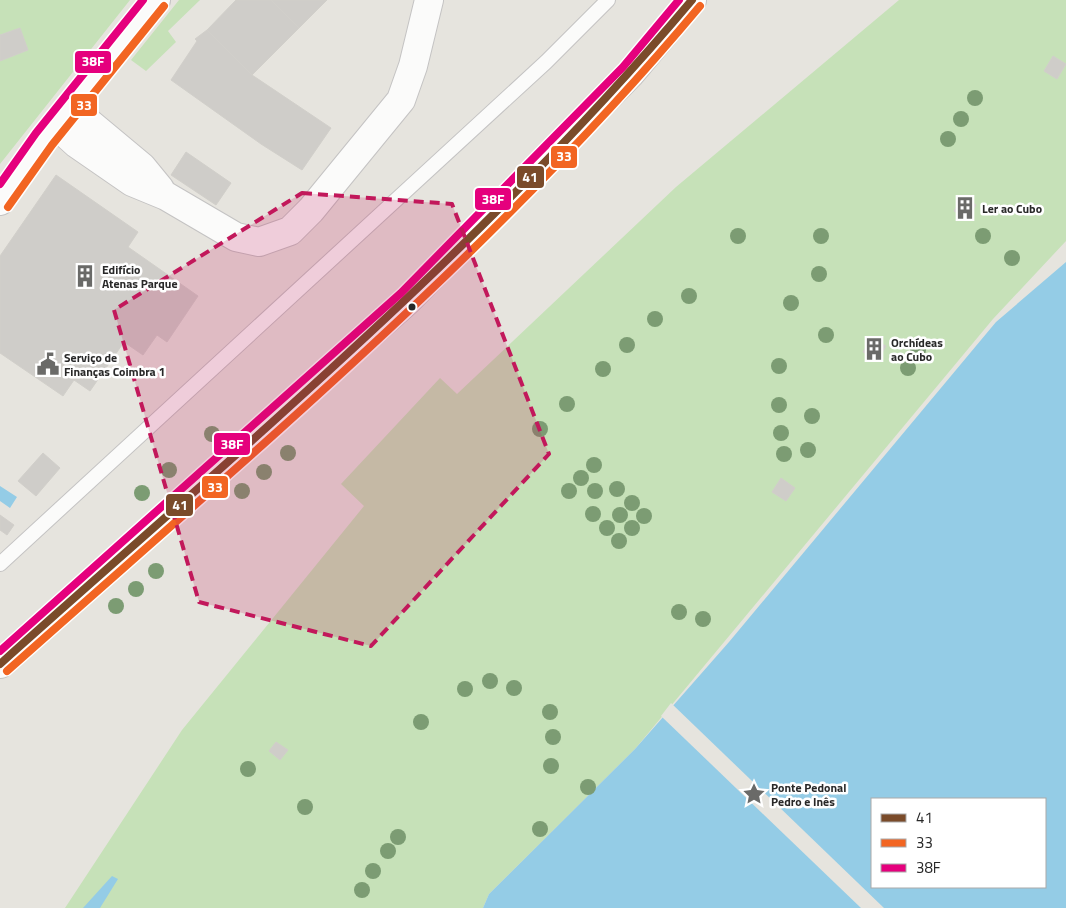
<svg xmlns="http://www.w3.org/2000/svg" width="1066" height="908" font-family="'Titillium Web',sans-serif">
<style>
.green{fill:#c6e1b8}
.water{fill:#94cce6;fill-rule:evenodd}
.pier{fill:#e6e4de}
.building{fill:#cfcdc9;stroke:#d1cfca}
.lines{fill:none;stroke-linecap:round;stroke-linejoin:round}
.service-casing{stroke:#c4c3c3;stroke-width:16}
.minor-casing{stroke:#c4c3c3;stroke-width:30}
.secondary-casing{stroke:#c4c3c3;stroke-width:30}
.service{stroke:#fbfbfa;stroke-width:14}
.minor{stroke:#fbfbfa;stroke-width:28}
.secondary{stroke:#fbfbfa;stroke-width:28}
.bus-1-casing{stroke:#fff;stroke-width:11}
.bus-2-casing{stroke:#fff;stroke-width:11}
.bus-3-casing{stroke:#fff;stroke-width:11}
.bus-1{stroke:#7a4b2a;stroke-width:8}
.bus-2{stroke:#f26522;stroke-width:8}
.bus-3{stroke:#e5007d;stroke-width:8}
.tree{fill:#7c9c73}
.marked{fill:#c2185b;fill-opacity:0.2;stroke:#c2185b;stroke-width:4;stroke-dasharray:10 6;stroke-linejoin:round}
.bus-dot{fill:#282828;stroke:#fff;stroke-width:2}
.labels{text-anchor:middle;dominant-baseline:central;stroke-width:5;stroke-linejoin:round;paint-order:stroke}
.poi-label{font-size:12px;font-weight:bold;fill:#282828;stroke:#fff;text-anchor:start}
.line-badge{stroke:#fff;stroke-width:2}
.badge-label{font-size:14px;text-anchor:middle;font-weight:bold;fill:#fff}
</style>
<rect width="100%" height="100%" fill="#e6e4de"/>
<path class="green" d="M0,0H130L0,164Z
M179,0H200L168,31L176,42L146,71L131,60Z
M899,0H1066V241L993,319L635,749L489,894L483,908H65L182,730L364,506L341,484L440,378L457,394L676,187Z"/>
<path class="water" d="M1066,262V908H483L489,894L635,749L729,642L996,322ZM872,799H1045V887H872Z
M0,486L17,497L10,508L0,501Z
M112,876L118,879L100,908H83Z"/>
<path class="pier" d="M671,703L884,908H861L661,716Z"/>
<path class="building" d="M236,0H271L299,28L252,75L207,30Z
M271,0H327L299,28Z
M20,28L28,50L0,61V35Z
M207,30L252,75L331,128L302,170L261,144L171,80L197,41L195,39Z
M1053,56L1066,64L1057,79L1044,71Z
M186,152L231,183L216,205L171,175Z
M56,175L138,232L128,247L198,296L167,342L157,335L143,355L124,342L90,391L74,380L63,396L0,353V256Z
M963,196L976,205L967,219L954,211Z
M871,338L886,346L878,360L863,352Z
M43,453L60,468L36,496L18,481Z
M781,478L795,488L786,501L772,492Z
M0,515L14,525L7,535L0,530Z
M276,742L288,750L280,760L269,751Z"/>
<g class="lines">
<defs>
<path id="service" d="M0,564L546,62L608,0"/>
<path id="minor" d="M70,107L142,167L160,189
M56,125L77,144L132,182L166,196L236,237L259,242L290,231L311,210L401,100L413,66L429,0"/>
<path id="secondary" d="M0,201L44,139L156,0
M0,664L408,300L630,74L692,0"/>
</defs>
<use href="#service" class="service-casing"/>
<use href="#minor" class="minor-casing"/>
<use href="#secondary" class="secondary-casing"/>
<use href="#service" class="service"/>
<use href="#minor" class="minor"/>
<use href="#secondary" class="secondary"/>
<defs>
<path id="bus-1" d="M0,664C238,451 486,245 692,0"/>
<path id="bus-2" d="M8,207L52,145L164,6
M7,671C245,459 494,252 700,6"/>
<path id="bus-3" d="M0,184L36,133L143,0
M0,651L401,293L623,67L679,0"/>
</defs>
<use href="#bus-1" class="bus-1-casing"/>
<use href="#bus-2" class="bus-2-casing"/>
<use href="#bus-3" class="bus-3-casing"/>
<use href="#bus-1" class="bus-1"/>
<use href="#bus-2" class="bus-2"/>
<use href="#bus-3" class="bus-3"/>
</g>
<g class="tree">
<circle cx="975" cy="98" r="8"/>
<circle cx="961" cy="119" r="8"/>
<circle cx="948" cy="139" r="8"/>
<circle cx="738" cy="236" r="8"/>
<circle cx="821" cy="236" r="8"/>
<circle cx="983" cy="236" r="8"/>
<circle cx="1012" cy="258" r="8"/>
<circle cx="819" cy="274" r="8"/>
<circle cx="689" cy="296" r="8"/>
<circle cx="791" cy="303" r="8"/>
<circle cx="655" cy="319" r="8"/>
<circle cx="826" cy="335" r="8"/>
<circle cx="627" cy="345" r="8"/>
<circle cx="918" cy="350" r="8"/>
<circle cx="779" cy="366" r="8"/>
<circle cx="908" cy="368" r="8"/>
<circle cx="603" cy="369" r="8"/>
<circle cx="567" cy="404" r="8"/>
<circle cx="779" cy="405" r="8"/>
<circle cx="812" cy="416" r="8"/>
<circle cx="540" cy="429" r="8"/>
<circle cx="781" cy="433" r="8"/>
<circle cx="212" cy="434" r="8"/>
<circle cx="808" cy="450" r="8"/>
<circle cx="288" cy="453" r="8"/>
<circle cx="784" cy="454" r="8"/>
<circle cx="594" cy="465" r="8"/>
<circle cx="169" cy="470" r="8"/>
<circle cx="264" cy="472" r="8"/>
<circle cx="581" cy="478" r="8"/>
<circle cx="617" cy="489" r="8"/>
<circle cx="242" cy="491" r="8"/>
<circle cx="569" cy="491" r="8"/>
<circle cx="595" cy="491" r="8"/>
<circle cx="142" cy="493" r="8"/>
<circle cx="632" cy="503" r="8"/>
<circle cx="593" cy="514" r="8"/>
<circle cx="620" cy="515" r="8"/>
<circle cx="644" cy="516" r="8"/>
<circle cx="607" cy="528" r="8"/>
<circle cx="632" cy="528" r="8"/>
<circle cx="619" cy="541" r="8"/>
<circle cx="156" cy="571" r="8"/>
<circle cx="136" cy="589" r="8"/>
<circle cx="116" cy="606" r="8"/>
<circle cx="679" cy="612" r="8"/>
<circle cx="703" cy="619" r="8"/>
<circle cx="490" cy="681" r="8"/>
<circle cx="514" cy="688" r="8"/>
<circle cx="465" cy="689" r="8"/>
<circle cx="550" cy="712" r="8"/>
<circle cx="421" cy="722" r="8"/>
<circle cx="553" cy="737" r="8"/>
<circle cx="551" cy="766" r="8"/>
<circle cx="248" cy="769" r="8"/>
<circle cx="588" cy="787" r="8"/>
<circle cx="305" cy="807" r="8"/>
<circle cx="540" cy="829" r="8"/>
<circle cx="398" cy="837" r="8"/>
<circle cx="388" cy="851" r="8"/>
<circle cx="373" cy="871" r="8"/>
<circle cx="362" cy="890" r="8"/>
</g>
<path class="marked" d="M302,193L452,204L549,454L371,646L199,602L114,310Z"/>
<defs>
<symbol id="building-bare" viewBox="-9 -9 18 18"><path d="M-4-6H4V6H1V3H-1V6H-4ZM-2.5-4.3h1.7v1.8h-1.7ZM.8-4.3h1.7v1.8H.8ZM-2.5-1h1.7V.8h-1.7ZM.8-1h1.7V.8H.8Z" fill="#6a6a68" stroke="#fff" stroke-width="2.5" paint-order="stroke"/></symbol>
<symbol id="civic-bare" viewBox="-9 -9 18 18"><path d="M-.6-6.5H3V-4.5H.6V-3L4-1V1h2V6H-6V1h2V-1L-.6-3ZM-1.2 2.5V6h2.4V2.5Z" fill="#6a6a68" stroke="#fff" stroke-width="2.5" paint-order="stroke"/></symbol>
<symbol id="sight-bare" viewBox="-9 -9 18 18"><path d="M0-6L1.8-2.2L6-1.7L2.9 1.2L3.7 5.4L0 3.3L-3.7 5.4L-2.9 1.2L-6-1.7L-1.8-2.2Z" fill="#6a6a68" stroke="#fff" stroke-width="2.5" paint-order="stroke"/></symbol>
</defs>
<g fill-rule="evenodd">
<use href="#building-bare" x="949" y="192" width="32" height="32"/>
<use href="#building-bare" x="69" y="260" width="32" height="32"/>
<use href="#building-bare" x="858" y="333" width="32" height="32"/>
<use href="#civic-bare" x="32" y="348" width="32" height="32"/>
<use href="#sight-bare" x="738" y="778" width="32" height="32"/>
</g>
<circle class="bus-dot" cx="412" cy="307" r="4.5"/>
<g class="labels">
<g class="poi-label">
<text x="982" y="208">Ler ao Cubo</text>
<text x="102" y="269">Edifício<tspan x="102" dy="14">Atenas Parque</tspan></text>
<text x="891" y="342">Orchídeas<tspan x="891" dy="14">ao Cubo</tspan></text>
<text x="64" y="357">Serviço de<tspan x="64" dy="14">Finanças Coimbra 1</tspan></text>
<text x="771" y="787">Ponte Pedonal<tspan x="771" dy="14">Pedro e Inês</tspan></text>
</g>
</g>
<g class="line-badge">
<rect x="74" y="50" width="38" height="24" rx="5" fill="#e5007d"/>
<rect x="70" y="93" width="28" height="24" rx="5" fill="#f26522"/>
<rect x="550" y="145" width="28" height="24" rx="5" fill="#f26522"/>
<rect x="516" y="165" width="29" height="24" rx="5" fill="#7a4b2a"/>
<rect x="474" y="187" width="38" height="24" rx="5" fill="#e5007d"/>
<rect x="213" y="432" width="38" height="24" rx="5" fill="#e5007d"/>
<rect x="201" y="475" width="28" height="24" rx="5" fill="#f26522"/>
<rect x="165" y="493" width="29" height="24" rx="5" fill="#7a4b2a"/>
</g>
<g class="badge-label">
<text x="93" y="66">38F</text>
<text x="84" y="110">33</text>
<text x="564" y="161">33</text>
<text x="530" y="182">41</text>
<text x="493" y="204">38F</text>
<text x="232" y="449">38F</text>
<text x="215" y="492">33</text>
<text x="180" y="510">41</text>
</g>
<rect x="871" y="798" width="175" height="90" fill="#ffffff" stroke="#a9a9a9"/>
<rect x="881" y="814" width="25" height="8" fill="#7a4b2a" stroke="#a9a9a9"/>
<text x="916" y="823" font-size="15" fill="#282828">41</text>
<rect x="881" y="839" width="25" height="8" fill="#f26522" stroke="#a9a9a9"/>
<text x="916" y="848" font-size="15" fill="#282828">33</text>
<rect x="881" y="864" width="25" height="8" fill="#e5007d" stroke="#a9a9a9"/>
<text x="916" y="873" font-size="15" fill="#282828">38F</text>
</svg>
